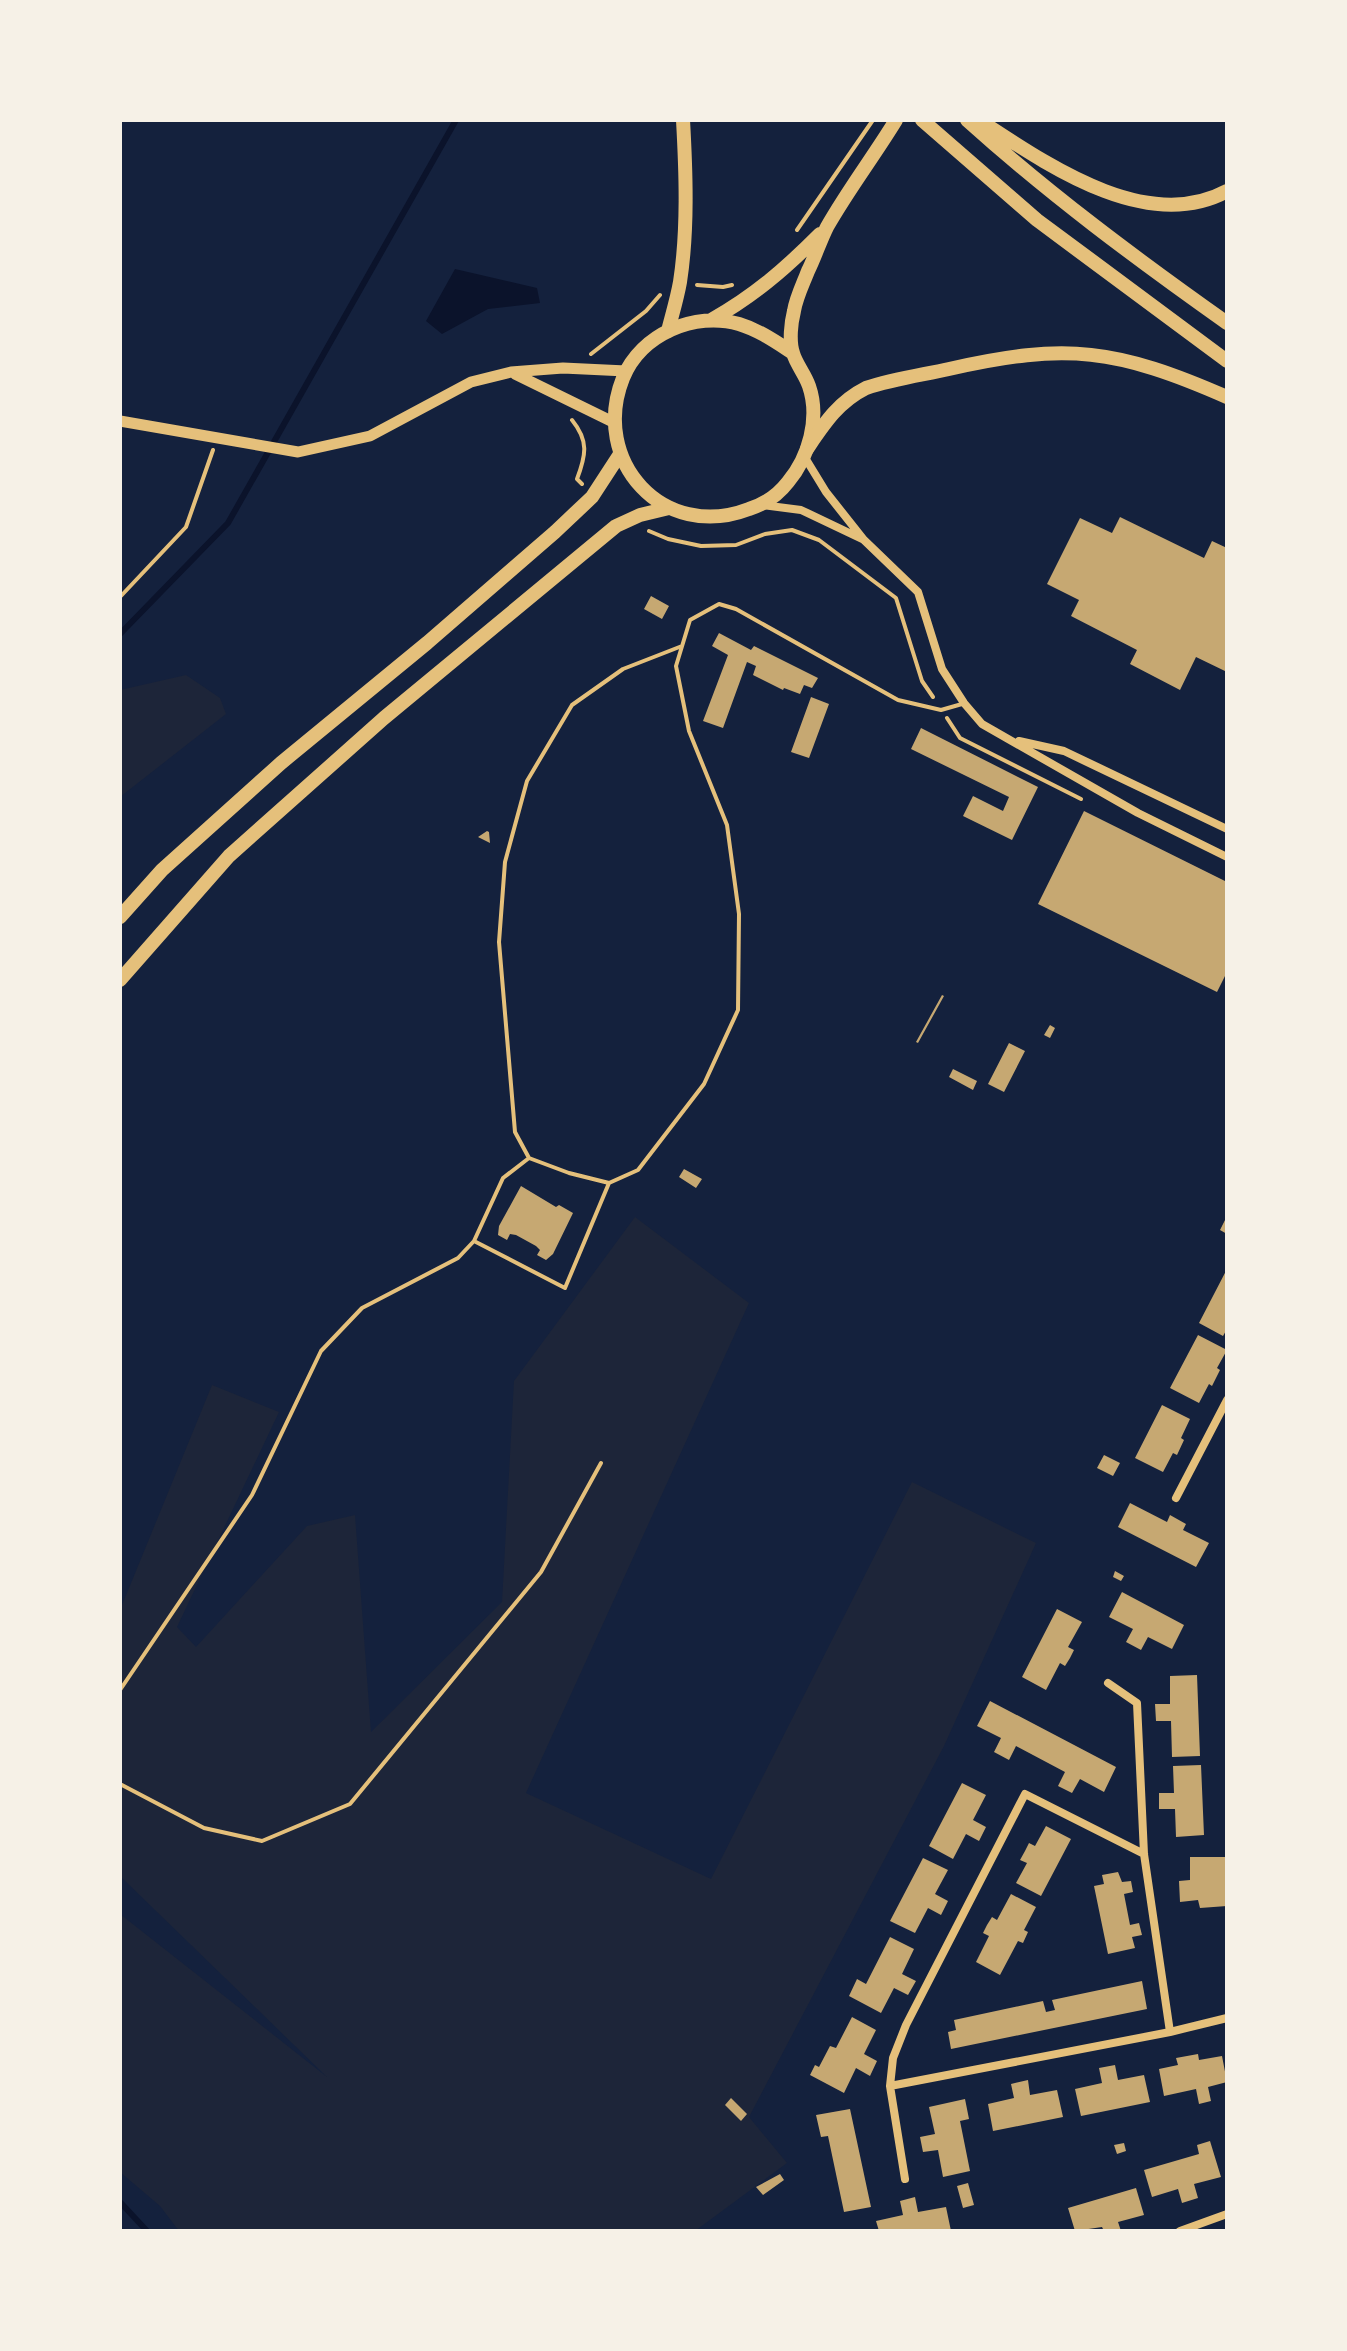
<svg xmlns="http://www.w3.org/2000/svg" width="1347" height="2351" font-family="'Nunito Sans',sans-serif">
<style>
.green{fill:#1d2539}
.water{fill:#0b132b}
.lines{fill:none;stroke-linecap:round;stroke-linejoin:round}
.stream{stroke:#0b132b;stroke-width:6}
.building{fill:#c6a872}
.path{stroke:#e5c07b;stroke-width:4}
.service{stroke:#e5c07b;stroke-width:4}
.minor{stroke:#e5c07b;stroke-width:8}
.tertiary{stroke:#e5c07b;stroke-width:11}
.primary{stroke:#e5c07b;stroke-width:14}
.trunk{stroke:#e5c07b;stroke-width:14}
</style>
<rect width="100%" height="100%" fill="#14213d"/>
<path class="green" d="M186,675L220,698L226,714L120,797V690Z
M635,1217L749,1303L526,1793L711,1879L912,1482L1036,1543L944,1746L749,2117L787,2163L695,2231H179L160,2206L120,2172V1914L327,2077L120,1876V1610L212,1385L279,1412L177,1627L196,1647L307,1526L355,1515L371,1732L502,1602L514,1381Z"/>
<path class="water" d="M455,269L537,288L540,303L488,309L442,334L426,321Z"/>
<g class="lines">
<path class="stream" d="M120,634L228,523L456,120
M120,2202L147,2231"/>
</g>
<path class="building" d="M1120,517L1204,558L1212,541L1227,548V672L1196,657L1180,690L1130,664L1137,650L1071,616L1079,600L1047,584L1080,518L1112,533Z
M651,596L669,606L662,619L644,609Z
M719,633L751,650L754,646L818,678L812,688L804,685L800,694L784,688L783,690L753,675L756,666L747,662L723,728L703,721L728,655L712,646Z
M811,697L829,704L809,758L791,752Z
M921,728L1038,787L1012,840L963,816L973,796L1003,811L1009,797L911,749Z
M1084,811L1227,882V972L1217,992L1038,904Z
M487,831L489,832L490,843L478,837Z
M942,995L944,996L918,1043L916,1042Z
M1050,1025L1055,1028L1050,1038L1044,1035Z
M1009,1043L1025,1051L1004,1092L988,1084Z
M953,1069L977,1081L973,1090L949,1077Z
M684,1169L702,1179L696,1188L679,1177Z
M521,1186L556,1207L559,1205L573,1213L553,1254L546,1260L537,1255L540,1250L536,1246L516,1235L510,1234L507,1240L498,1235L499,1226Z
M1227,1216V1234L1220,1230Z
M1227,1269V1329L1223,1336L1199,1323Z
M1198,1335L1227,1350L1217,1368L1220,1370L1212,1386L1209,1384L1199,1403L1170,1388Z
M1162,1405L1190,1419L1181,1438L1184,1440L1177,1455L1173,1453L1163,1472L1135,1458Z
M1104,1455L1120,1463L1113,1476L1097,1468Z
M1130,1503L1167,1522L1170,1515L1186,1524L1183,1530L1209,1543L1196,1567L1118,1527Z
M1115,1571L1124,1576L1121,1581L1113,1577Z
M1122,1592L1184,1625L1172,1649L1148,1637L1141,1650L1126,1642L1133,1629L1109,1617Z
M1057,1609L1082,1622L1068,1647L1074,1650L1070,1658L1065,1666L1060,1663L1046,1690L1022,1677Z
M1197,1675L1200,1756L1172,1757L1171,1721H1156L1155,1704H1170V1676Z
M990,1701L1116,1767L1104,1792L1080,1779L1072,1793L1058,1786L1065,1772L1016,1746L1009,1760L994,1752L1001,1738L977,1726Z
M1201,1765L1204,1835L1176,1837L1175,1809H1159V1793H1174L1173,1766Z
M962,1783L986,1795L973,1820L986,1827L979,1841L966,1834L953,1859L929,1846Z
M1046,1826L1071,1839L1041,1896L1016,1883L1027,1863L1020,1860L1025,1851L1029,1843L1035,1846Z
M1190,1857H1227V1906L1200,1908L1198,1900L1180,1902L1179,1881L1190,1880Z
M923,1858L948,1870L935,1894L948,1901L941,1915L928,1908L915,1933L890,1921Z
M1118,1872L1122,1882L1131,1881L1133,1892L1124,1894L1130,1925L1139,1923L1142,1935L1132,1937L1135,1948L1108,1954L1094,1886L1104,1884L1102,1875Z
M1011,1894L1036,1907L1024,1930L1028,1932L1023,1943L1018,1941L1000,1975L976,1962L989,1936L983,1933L987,1925L992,1917L997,1920Z
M890,1937L914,1949L902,1974L916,1981L908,1995L894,1988L881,2013L849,1996L857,1979L866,1984Z
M1142,1981L1147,2009L951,2049L948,2032L956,2030L954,2020L1043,2001L1046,2012L1055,2010L1052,2000Z
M852,2017L876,2030L864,2054L877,2061L870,2076L856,2068L844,2093L810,2075L815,2065L819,2067L830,2046L836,2048Z
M1198,2054L1199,2060L1222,2056L1227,2082L1208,2087L1211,2101L1199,2104L1196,2089L1164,2096L1159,2069L1178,2065L1176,2058Z
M1115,2065L1118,2080L1144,2075L1150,2102L1081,2116L1075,2089L1102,2083L1099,2068Z
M1028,2080L1030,2095L1057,2090L1063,2117L993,2131L988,2104L1014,2098L1011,2084Z
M731,2098L747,2114L741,2121L725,2105Z
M965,2099L969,2119L960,2121L970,2171L943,2177L938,2150L923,2152L920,2137L935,2134L929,2107Z
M850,2109L871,2207L844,2212L828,2136L821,2137L816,2115Z
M1210,2141L1221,2177L1194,2184L1198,2198L1182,2203L1178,2189L1152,2197L1144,2170L1199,2154L1197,2145Z
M1124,2143L1126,2151L1117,2154L1114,2145Z
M780,2174L784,2180L763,2195L756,2187Z
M968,2183L974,2205L963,2208L957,2186Z
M1136,2188L1144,2215L1118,2222L1121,2231H1104L1102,2227L1075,2231L1068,2208Z
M915,2197L918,2212L946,2207L951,2231H879L876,2221L903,2215L900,2201Z"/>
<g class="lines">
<path class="path" d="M797,230L873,120
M697,285L723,287L732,285
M591,354L646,311L660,295
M572,420C589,441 586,455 577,479L582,484
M649,531L668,539L701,546L736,545L765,534L792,530L819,540L896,598L922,681L933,697
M120,597L186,527L213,450
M947,718L960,738L1081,799"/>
<path class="service" d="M682,646L623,669L572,705L527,781L505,862L499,942L515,1132L529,1158L569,1173L609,1183L638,1170L704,1084L738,1010L739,914L727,825L689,731L676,666L690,620L719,604L736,609L898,700L941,710L962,704
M529,1158L503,1178L474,1241L565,1288L609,1183
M120,1690L252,1495L321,1351L362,1308L458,1258L474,1241
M120,1784L204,1828L262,1841L350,1804L541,1572L601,1463"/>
<path class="minor" d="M804,456L826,492L864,540L918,592L942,669L964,703L982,724L1138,813L1227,857
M762,505L801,510L862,539
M1019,741L1064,751L1227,829
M1176,1498L1227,1400
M1108,1683L1137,1703L1144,1854L1170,2032
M1144,1854L1025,1794L906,2025L893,2058L890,2086L1170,2032L1227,2018
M890,2086L905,2179
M1180,2231L1227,2214"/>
<path class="tertiary" d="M515,374L613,422
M120,421L298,452L370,436L471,382L511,372L563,368L626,371"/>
<path class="primary" d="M711,320C754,296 785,269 820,234
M793,353C776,342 759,330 739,324C695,311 641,334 623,378C590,461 663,542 749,509C765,504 778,495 788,482C809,457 820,418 809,386C805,374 796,364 793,353C789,341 791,323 794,311C796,298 803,284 808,271C815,257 820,241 827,227C848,190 874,156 896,120"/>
<path class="trunk" d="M922,120L1037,220L1227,361
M967,120C1049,194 1138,260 1227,323
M979,120C1045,163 1146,235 1227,191
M668,331C672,315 677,299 680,282C688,230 686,173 683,120
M807,449C824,424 838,402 866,388C893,379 922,375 949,369C1067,342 1117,349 1227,397
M120,917L162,870L281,763L427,643L555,532L592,497L620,454
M120,980L229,856L384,718L616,526L640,515L669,508"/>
</g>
<rect width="1347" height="2351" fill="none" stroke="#f6f1e7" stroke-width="244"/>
</svg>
